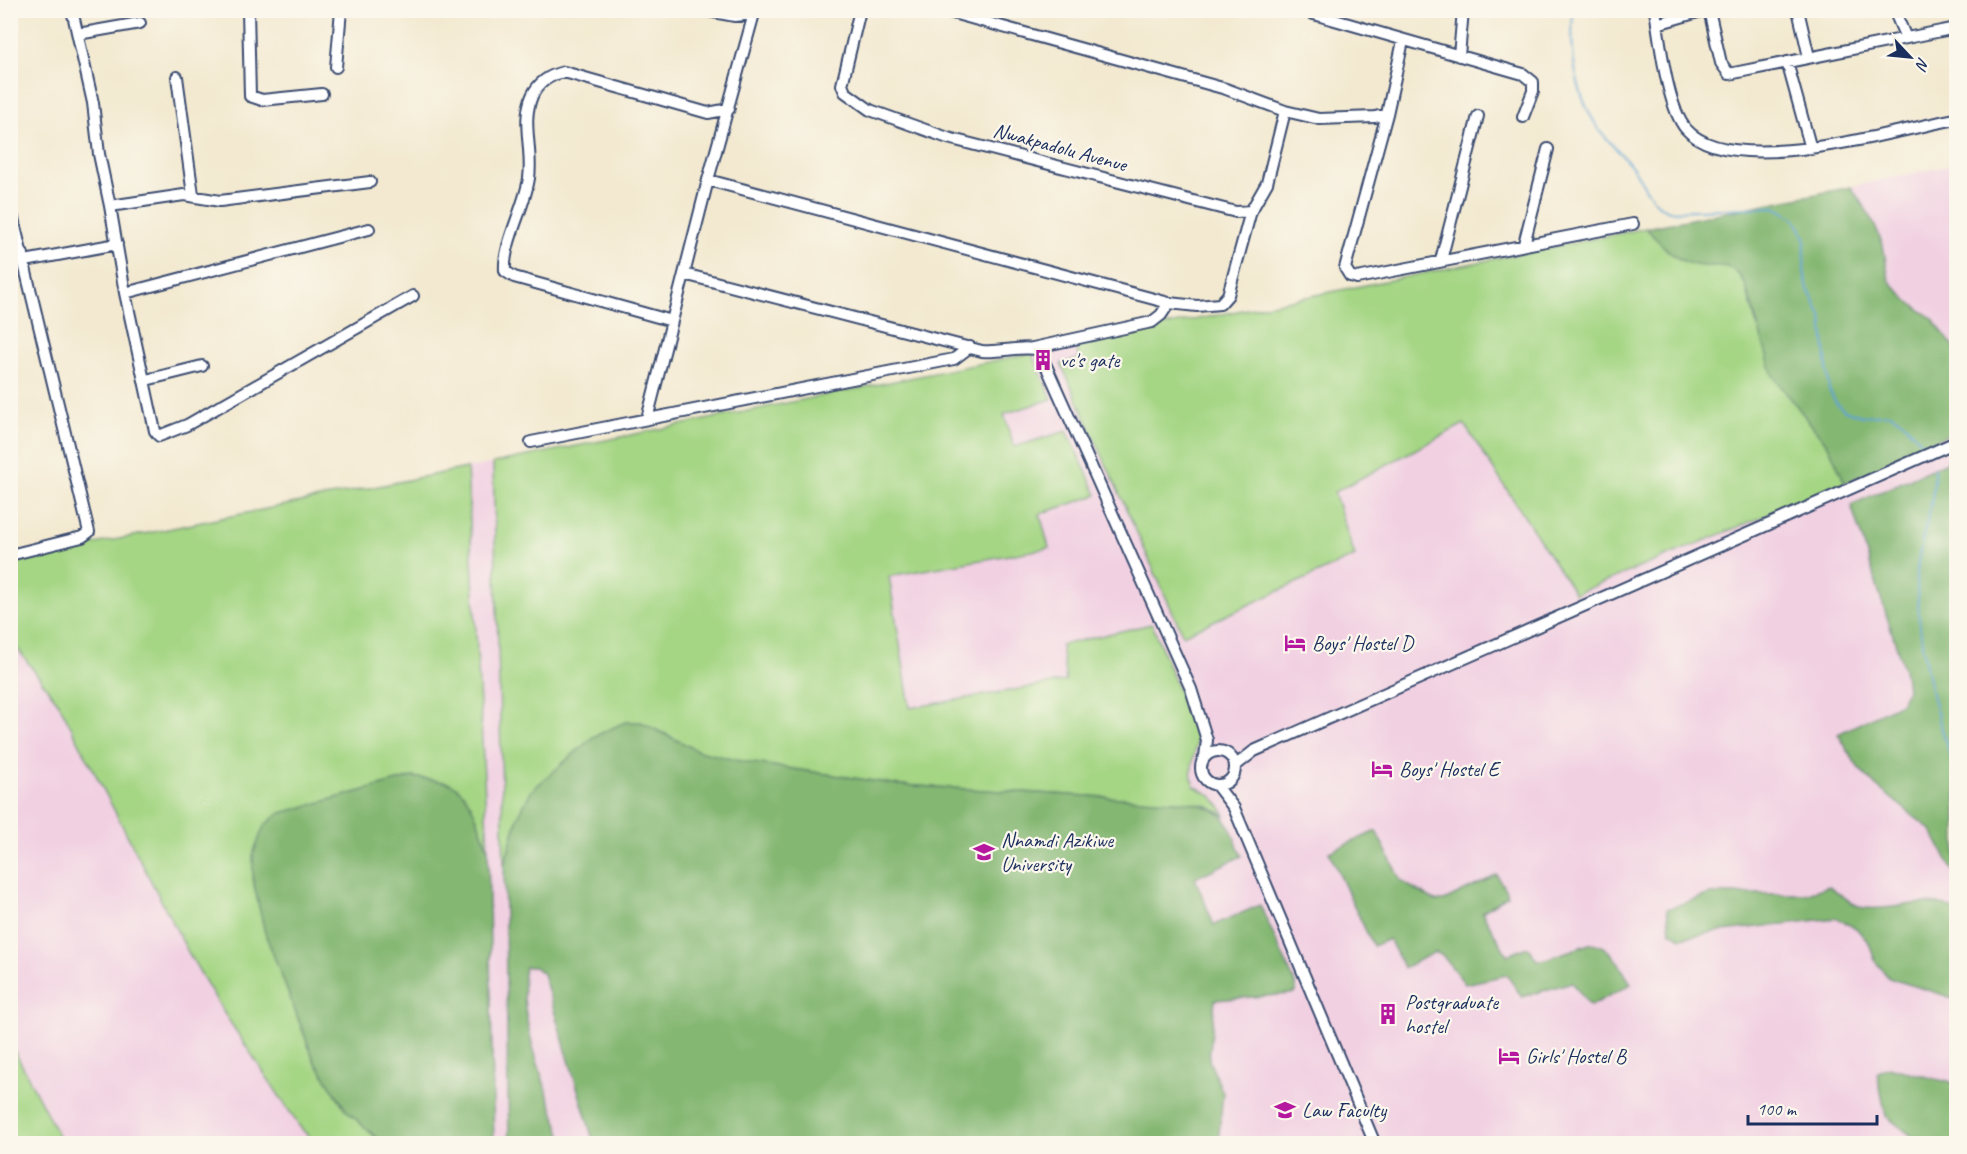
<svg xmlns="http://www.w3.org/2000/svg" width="1967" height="1154" font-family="Caveat,sans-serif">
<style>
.built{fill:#f1d0e2}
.green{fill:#a5d684;stroke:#608271;stroke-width:1.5}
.forest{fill:#84b772;stroke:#507368;stroke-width:1.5}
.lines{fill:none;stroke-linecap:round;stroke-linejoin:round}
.stream{stroke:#5da3d3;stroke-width:2}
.street-casing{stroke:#3b4b6f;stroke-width:14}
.street{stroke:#fff;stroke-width:10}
.labels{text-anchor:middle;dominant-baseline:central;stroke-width:4.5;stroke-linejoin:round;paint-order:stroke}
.street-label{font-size:21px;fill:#1b2f5e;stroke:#fbf7ec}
.poi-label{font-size:21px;fill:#1b2f5e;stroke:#fbf7ec;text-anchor:start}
</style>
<rect width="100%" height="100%" fill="#fbf7ec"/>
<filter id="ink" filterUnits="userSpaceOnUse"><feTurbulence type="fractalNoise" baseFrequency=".0167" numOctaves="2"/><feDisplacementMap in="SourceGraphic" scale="12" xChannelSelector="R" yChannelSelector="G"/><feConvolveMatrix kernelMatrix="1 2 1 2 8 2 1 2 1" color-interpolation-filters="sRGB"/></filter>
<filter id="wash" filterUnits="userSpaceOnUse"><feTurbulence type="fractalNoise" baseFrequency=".008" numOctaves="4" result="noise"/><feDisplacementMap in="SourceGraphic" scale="24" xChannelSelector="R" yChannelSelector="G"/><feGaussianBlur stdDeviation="1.35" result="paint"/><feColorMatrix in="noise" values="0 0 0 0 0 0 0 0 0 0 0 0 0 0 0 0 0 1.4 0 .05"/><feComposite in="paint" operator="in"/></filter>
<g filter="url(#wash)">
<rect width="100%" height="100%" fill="#f3e9d0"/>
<path class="built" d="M1956,164V1143L11,1144V561L1775,203Z"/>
<path class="green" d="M1646,228L1669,252L1680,259L1692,264L1728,266L1738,272L1745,283L1756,323L1803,413L1829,447L1845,483L1575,594L1464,424L1334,492L1355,556L1183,635L1061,364L1079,359L1075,344Z
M1032,353L1052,399L1004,414L1014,447L1067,431L1097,495L1040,514L1049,548L889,576L910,708L1066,681L1061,645L1152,624L1197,736C1197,754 1187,768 1194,786C1210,794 1218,799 1225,816L1209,806L1189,802L900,785L740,761L698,751L664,733L518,817L504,866L493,463Z
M467,468L488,850L477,818L412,777L278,814L253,880L265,932L314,1060L346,1110L382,1143H315L300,1127L224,1013L188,952L59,704L11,640V561Z
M10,1044H11L62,1143H11Z"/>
<path class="forest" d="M1851,187L1871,217L1883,245L1889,280L1908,301L1933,319L1956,350V431L1845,483L1829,447L1773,376L1745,283C1728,256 1716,271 1691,264C1672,258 1659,242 1646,228Z
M1956,458V877L1931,830L1876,786L1857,766L1838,734L1901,703L1907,690L1905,673L1851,505Z
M625,722H641L698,751L740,761L900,785L1189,802C1229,810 1227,822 1242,856L1195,878L1214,925L1260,905L1296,985V992L1291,994L1215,1000L1209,1060L1223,1093L1218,1143H594L543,974L535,967H525C516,1017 549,1095 564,1143H509L504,866L518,817L531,791L593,737Z
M412,777C424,779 437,780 449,783C472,791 480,829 488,850L494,1143H382L346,1110L314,1060L265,933L253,880V854L264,826L278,814Z
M1376,831L1401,881L1435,901H1444L1497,875L1508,895L1482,912L1507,955L1528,947L1537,960H1543L1592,943C1612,946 1621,968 1631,984L1590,1006L1572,982L1522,997L1507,975L1465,984L1443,956L1435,952L1404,968L1389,939L1373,946L1329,852Z
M1829,886C1839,892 1854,907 1865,908C1896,912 1929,893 1956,911V999L1889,978L1875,961L1869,943L1856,928L1836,918L1714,932L1681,938L1670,931L1667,909L1710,894H1805Z
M1888,1067L1956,1084V1143H1915L1913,1137L1886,1116L1877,1073Z"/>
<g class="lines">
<path class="stream" d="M1573,10C1570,51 1575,96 1599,129C1609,144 1625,155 1635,171C1644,184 1653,207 1670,211L1775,207L1794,218L1805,237L1804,271L1808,289L1822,318L1829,390L1836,403L1844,410L1862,416L1890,414L1901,420L1925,446
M1934,468C1936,508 1918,538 1917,575C1917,642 1933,710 1956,771"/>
</g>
</g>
<g filter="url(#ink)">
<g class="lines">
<defs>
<path id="street" d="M72,10L93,103L99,154L110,206L184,195L220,201L370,182
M248,10L250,96L262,100L322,94
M452,10V11
M703,10L735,16L754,14
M860,10L842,85L845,92L870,110L948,138L1236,212L1251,211L1267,183L1285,111
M942,10L1226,89L1285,111L1319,119L1375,117L1387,114
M1300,10L1523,74L1533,82V91L1523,117
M1655,10C1660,41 1667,107 1686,129C1731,180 1896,130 1956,119
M1709,10L1721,63L1729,74L1956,28
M1798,10L1809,57
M1894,10L1906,38
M1657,24L1705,10
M78,34L140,23
M1403,41L1387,114L1345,268L1350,276L1357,278L1633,224
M1459,56L1463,10
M1787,62L1811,149
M336,67L341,10
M177,77L193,195
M708,180L1169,303L1197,306L1220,304L1228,295L1251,211
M10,206L89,532L82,537L10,555
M110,206L125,293L155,431L159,436L187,425L413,296
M1524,244L1548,149
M10,256L23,254
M1441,260L1478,116
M25,261L117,244
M684,274L982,351C1000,353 1024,345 1039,350L1191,689L1207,740L1205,757
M125,293L369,229
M672,321L514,277L505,271C503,243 525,207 529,178C533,150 521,122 532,96C538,83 550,75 564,72L708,113L729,109
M1033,348L1152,322L1161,315L1169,303
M146,380L202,366
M647,419L708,180L755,10
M531,442L954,359L970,347
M1201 768a17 17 0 1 1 34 0a17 17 0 1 1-34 0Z
M1235,766L1254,751L1956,442
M1217,786L1234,808L1375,1144"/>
</defs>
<use href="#street" class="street-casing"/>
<use href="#street" class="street"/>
</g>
</g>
<defs>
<symbol id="building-bare" viewBox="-9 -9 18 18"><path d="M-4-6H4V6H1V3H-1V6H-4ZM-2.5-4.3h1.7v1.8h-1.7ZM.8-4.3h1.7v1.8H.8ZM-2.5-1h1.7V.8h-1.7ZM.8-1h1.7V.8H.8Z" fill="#b5179e" stroke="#fbf7ec" stroke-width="2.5" paint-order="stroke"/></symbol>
<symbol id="hotel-bare" viewBox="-9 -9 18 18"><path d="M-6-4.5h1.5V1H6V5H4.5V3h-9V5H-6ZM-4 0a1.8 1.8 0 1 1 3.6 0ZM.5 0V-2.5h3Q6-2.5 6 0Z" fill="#b5179e" stroke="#fbf7ec" stroke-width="2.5" paint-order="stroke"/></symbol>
<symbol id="university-bare" viewBox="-9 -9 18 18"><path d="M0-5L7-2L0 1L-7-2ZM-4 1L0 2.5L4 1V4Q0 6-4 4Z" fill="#b5179e" stroke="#fbf7ec" stroke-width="2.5" paint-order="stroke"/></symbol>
</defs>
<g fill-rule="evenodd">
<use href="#building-bare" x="1028" y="345" width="30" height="30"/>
<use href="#hotel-bare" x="1280" y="628" width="30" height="30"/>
<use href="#hotel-bare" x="1367" y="754" width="30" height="30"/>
<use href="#university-bare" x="969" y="837" width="30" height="30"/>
<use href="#building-bare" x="1373" y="999" width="30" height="30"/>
<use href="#hotel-bare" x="1494" y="1041" width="30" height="30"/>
<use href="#university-bare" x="1270" y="1095" width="30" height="30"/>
</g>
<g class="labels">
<g class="street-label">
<text transform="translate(1060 147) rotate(15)">Nwakpadolu Avenue</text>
</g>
<g class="poi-label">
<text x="1060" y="360">vc's gate</text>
<text x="1312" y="643">Boys' Hostel D</text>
<text x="1399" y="769">Boys' Hostel E</text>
<text x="1001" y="840">Nnamdi Azikiwe<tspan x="1001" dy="24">University</tspan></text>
<text x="1405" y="1002">Postgraduate<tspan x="1405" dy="24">hostel</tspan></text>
<text x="1526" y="1056">Girls' Hostel B</text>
<text x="1302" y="1110">Law Faculty</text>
</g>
</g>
<rect width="1967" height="1154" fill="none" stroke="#fbf7ec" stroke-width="36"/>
<g transform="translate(1910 57) rotate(116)" stroke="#fbf7ec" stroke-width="4.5" paint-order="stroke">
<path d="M0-4.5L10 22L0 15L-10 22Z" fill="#1b2f5e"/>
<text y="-9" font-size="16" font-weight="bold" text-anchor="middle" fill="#1b2f5e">N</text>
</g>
<path d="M1748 1115v9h129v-9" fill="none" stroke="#1b2f5e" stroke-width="3"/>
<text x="1757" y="1115" font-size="18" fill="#1b2f5e" stroke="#fbf7ec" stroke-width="4.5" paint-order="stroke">100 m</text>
</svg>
